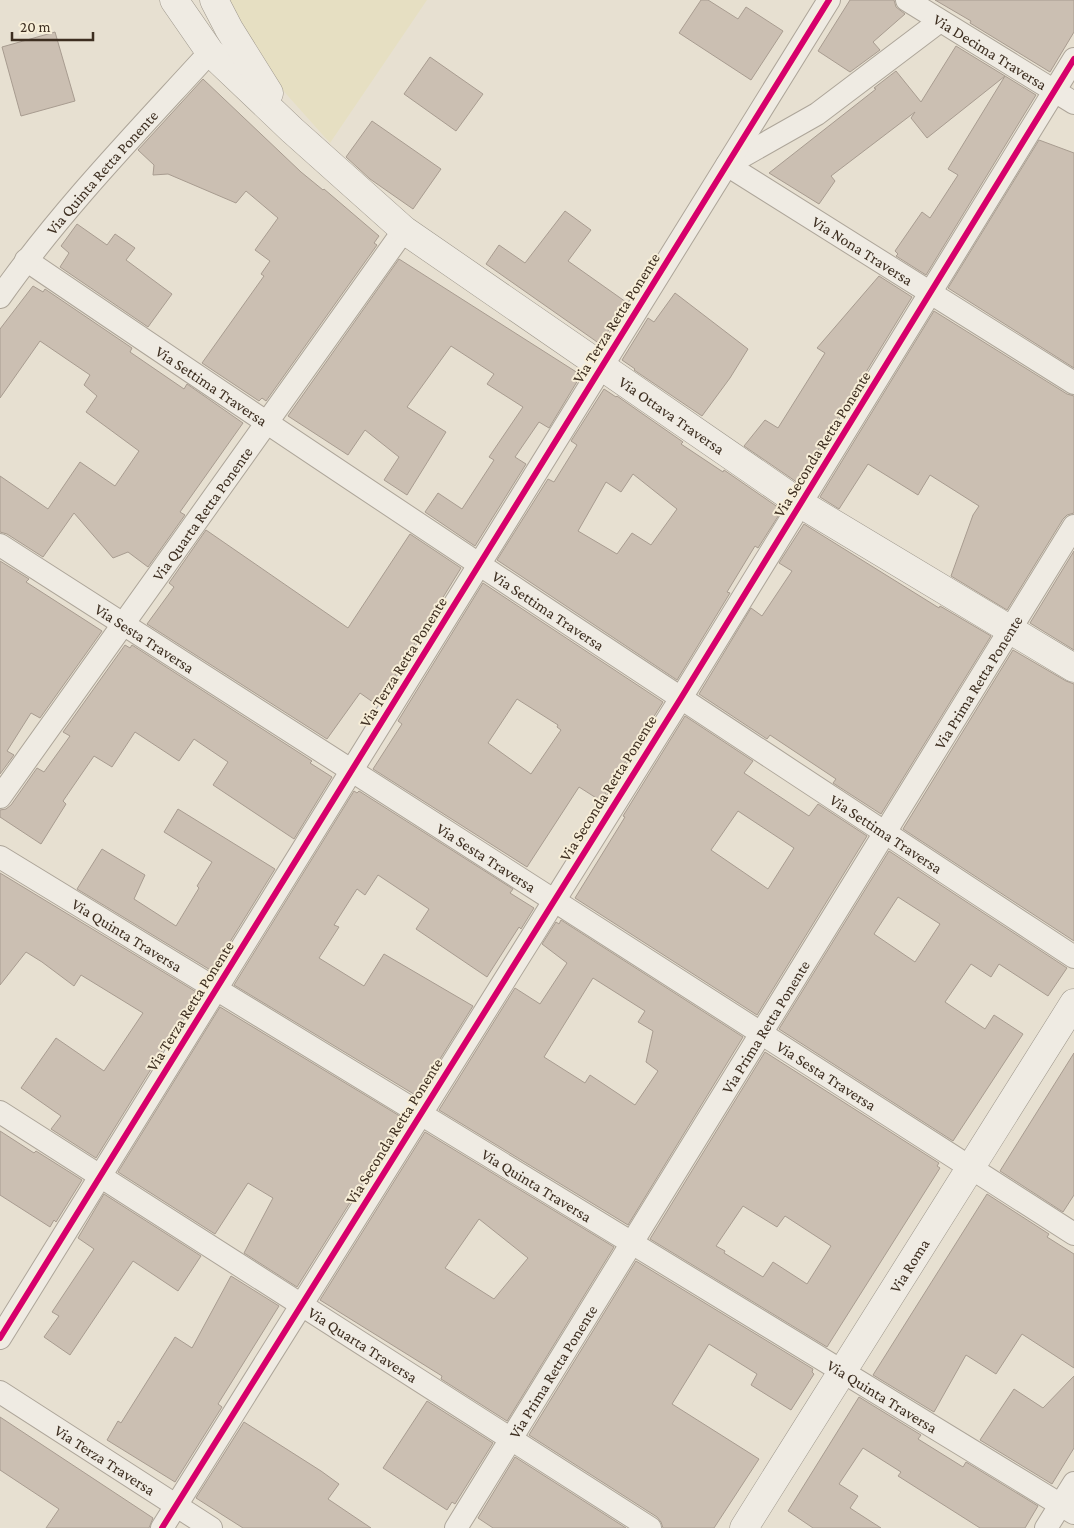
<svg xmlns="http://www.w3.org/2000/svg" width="1074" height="1528" font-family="'Crimson Pro',serif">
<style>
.farmland{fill:#e6dfc2}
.building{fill:#cbbfb2;stroke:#a89c90;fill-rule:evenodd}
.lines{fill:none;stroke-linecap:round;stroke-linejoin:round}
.street-casing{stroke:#ada599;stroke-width:24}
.secondary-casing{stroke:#9c958a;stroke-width:29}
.street{stroke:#efebe3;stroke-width:22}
.secondary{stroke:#efebe3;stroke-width:28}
.cycleway-casing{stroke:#f7eed8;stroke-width:9}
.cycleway{stroke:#d6006c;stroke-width:6}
.labels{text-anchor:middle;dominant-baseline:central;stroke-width:4;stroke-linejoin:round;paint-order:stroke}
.street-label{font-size:16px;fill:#3d2e20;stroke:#f7eed8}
</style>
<rect width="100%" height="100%" fill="#e7e0d1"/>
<path class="farmland" d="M226,0H427L330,143L254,58Z"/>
<path class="building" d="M701,0H708L738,19L746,7L783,31L751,80L679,33Z
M850,0H894L896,7L905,14L873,42L880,50L850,72L818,51Z
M935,0H1074V32L1050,72L970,23L971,21Z
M55,32L75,101L21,116L2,47Z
M956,46L1005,76L927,138L911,118L915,112L831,176L835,181L819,204L769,173L876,89L874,88L896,71L921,102Z
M430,57L483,94L456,131L404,94Z
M1005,76L1036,95L926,275L896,256L898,254L895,251L922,212L930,218L958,175L948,169Z
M203,79L301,172L323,190L324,189L379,236L374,243L377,245L266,401L262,398L259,401L202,363L264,276L261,274L270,261L255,250L278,218L246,191L236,203L168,174L153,175L154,165L138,150Z
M372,121L441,169L413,209L370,179L346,157Z
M1039,140L1074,153V368L948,288Z
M565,211L591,230L568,261L626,302L600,344L486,264L499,245L525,263Z
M77,224L107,245L115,234L135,248L126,260L172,294L148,327L60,267L69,253L61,246Z
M399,259L581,375L549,428L539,422L515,457L526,464L475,546L425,512L438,493L462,509L494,460L489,457L523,407L487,384L494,374L451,346L407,407L446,432L407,495L384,480L399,457L365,430L348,455L288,416Z
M879,276L912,297L798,483L744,446L765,420L778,428L825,353L817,348Z
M33,286L43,292L45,289L132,348L130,352L184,389L187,384L243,423L180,512L185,515L148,567L128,552L113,558L74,513L43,557L7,534L0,532V476L48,509L80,462L115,486L139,451L86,412L97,396L84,385L90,375L40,341L0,398V329Z
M675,293L748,349L730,378L702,416L634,370L635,369L622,360L648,318L654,322Z
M934,311L1067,394L1074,396V513L1067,515L1063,519L1007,610L951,576L973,515L979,506L930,475L918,495L868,464L839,509L820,497Z
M604,389L616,397L617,396L683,442L681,444L723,472L724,470L782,510L758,548L755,546L727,592L730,593L677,680L497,560L548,479L554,482L577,445L571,441ZM633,474L677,509L651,545L632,533L617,554L578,531L606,482L621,492Z
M804,524L939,608L940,606L991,636L881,814L833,783L836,779L770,735L767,739L699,694L751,608L762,616L792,571L779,563Z
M206,530L348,628L410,534L461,568L377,705L360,693L327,739L147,624L174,587L169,583Z
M1074,551V650L1030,623Z
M0,561L29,579L26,582L102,631L40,718L31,713L7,751L14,755L0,774Z
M483,583L663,702L601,801L579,787L527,867L373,769L402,724L398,721ZM517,699L558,725L557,727L561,730L531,774L488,743Z
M125,645L130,648L132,645L312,761L310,763L332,777L294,839L213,785L228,762L194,739L179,761L135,732L112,767L94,756L63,801L66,804L41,844L0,817V810L6,809L11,805L37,768L44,772L70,736L63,732Z
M1013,650L1066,681L1074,684V941L903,829Z
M685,716L753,761L744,773L809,816L818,804L867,836L757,1015L575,898L625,817L623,816ZM738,811L794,848L768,889L711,850Z
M354,791L357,793L359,791L513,889L510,893L534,908L521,929L519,927L487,977L416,929L429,909L378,875L365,895L357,889L334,925L339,927L319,958L364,986L384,954L473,1006L417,1096L234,985Z
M178,809L275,869L212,971L77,889L102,849L145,875L134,899L176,926L199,888L197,886L212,862L164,832Z
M889,851L1067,968L1048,996L999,964L991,977L971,964L945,1002L985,1029L994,1015L1023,1034L953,1141L779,1029ZM898,897L940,924L915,962L874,934Z
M0,873L198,993L96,1158L51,1129L61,1116L21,1088L56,1038L104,1071L143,1013L81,975L74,986L42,962L26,952L0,985Z
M561,920L743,1037L628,1225L439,1110L515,988L540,1004L567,963L542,944L556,922L559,924ZM593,978L645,1011L638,1022L653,1031L646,1062L658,1071L635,1105L590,1075L585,1083L544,1057Z
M220,1007L403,1118L297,1287L244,1253L273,1198L248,1183L215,1234L118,1172Z
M765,1052L939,1163L937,1166L940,1168L827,1347L650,1239ZM743,1206L777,1227L785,1216L831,1246L807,1284L773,1262L763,1277L724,1253L725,1251L716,1246Z
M1074,1053V1195L1063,1212L1000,1171Z
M0,1131L34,1153L36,1151L82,1180L56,1222L54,1220L50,1227L0,1195Z
M425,1132L614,1247L507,1421L441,1379L442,1376L320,1300ZM479,1219L528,1258L494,1299L445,1268Z
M104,1194L201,1256L178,1291L133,1261L70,1355L44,1337L59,1316L52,1312L94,1249L78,1238Z
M987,1194L1049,1234L1047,1237L1074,1254V1368L1022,1334L996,1374L966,1355L934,1412L873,1375Z
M636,1261L813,1369L812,1372L814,1374L791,1410L751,1385L757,1374L709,1344L672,1404L759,1459L714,1528H663L661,1522L657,1517L529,1435Z
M231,1276L279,1306L218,1404L222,1407L175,1482L107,1440L118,1421L121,1423L175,1337L192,1348Z
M1074,1376V1448L1052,1484L980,1440L1014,1389L1043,1408Z
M859,1397L921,1435L918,1439L963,1467L966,1462L1038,1506L1025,1528H980L898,1476L901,1472L863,1448L839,1484L858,1496L850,1508L881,1528H813L788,1511Z
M427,1401L493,1443L455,1504L452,1502L447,1510L383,1468Z
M0,1417L153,1518L149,1528H46L59,1509L0,1470Z
M244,1422L321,1471L339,1484L328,1499L371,1528H243L196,1498Z
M515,1457L626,1528H493L478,1518Z"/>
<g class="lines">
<defs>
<g id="street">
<path id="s1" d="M907,0L1074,103"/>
<path id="s2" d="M940,21L817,114L727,165L1074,383"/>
<path id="s3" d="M26,260C373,496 723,726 1074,957"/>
<path id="s4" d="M0,297C62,209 138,131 210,52"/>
<path id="s5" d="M0,545L1074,1234"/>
<path id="s6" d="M0,797L404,230"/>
<path id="s7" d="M0,857L1074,1513"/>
<path id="s8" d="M0,1112L650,1528"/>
<path d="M0,1338L829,0"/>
<path id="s9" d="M0,1392L211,1528"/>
<path d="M162,1528L681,698L1074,59"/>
<path id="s10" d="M456,1528L1074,526"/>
<path d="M1046,1528L1074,1483"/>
</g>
<g id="secondary">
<path id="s11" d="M174,0L210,52L292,130L404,230L801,504L1074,668"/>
<path d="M214,0L229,29L269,93"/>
<path id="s12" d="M744,1528L1074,1003"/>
</g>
</defs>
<use href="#street" class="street-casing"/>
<use href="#secondary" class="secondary-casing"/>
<use href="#street" class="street"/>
<use href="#secondary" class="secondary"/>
<defs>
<path id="cycleway" d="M0,1338L829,0
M162,1528L681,698L1074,59"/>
</defs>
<use href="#cycleway" class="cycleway-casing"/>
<use href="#cycleway" class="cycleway"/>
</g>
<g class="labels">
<g class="street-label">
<text stroke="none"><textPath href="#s1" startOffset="98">Via Decima Traversa</textPath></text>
<text stroke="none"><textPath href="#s4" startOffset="161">Via Quinta Retta Ponente</textPath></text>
<text stroke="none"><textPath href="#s2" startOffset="418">Via Nona Traversa</textPath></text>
<text transform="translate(616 318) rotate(-58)">Via Terza Retta Ponente</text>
<text stroke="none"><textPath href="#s3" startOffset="224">Via Settima Traversa</textPath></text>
<text stroke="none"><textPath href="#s11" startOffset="652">Via Ottava Traversa</textPath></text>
<text transform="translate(822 444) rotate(-58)">Via Seconda Retta Ponente</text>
<text stroke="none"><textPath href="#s6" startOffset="348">Via Quarta Retta Ponente</textPath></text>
<text stroke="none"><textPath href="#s3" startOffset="629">Via Settima Traversa</textPath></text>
<text stroke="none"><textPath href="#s5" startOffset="172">Via Sesta Traversa</textPath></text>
<text transform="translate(403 662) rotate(-58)">Via Terza Retta Ponente</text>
<text stroke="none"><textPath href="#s10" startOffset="994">Via Prima Retta Ponente</textPath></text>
<text transform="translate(608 788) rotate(-58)">Via Seconda Retta Ponente</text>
<text stroke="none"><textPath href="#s3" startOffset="1034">Via Settima Traversa</textPath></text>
<text stroke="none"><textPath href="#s5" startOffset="578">Via Sesta Traversa</textPath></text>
<text stroke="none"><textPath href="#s7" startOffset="149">Via Quinta Traversa</textPath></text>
<text transform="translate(190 1006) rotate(-58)">Via Terza Retta Ponente</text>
<text stroke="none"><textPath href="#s10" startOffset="589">Via Prima Retta Ponente</textPath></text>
<text stroke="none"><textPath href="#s5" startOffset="982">Via Sesta Traversa</textPath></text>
<text transform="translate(394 1131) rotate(-58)">Via Seconda Retta Ponente</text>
<text stroke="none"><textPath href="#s7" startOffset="629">Via Quinta Traversa</textPath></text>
<text stroke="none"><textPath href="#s12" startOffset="310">Via Roma</textPath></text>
<text stroke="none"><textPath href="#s8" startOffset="431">Via Quarta Traversa</textPath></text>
<text stroke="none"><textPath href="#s10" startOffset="184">Via Prima Retta Ponente</textPath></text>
<text stroke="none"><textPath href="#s7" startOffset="1034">Via Quinta Traversa</textPath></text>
<text stroke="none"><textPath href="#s9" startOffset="125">Via Terza Traversa</textPath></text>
</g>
</g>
<path d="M12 32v8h81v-8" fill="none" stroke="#3d2e20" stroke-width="2.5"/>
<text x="20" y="32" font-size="15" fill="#3d2e20" stroke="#f7eed8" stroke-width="4" paint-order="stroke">20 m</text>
</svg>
